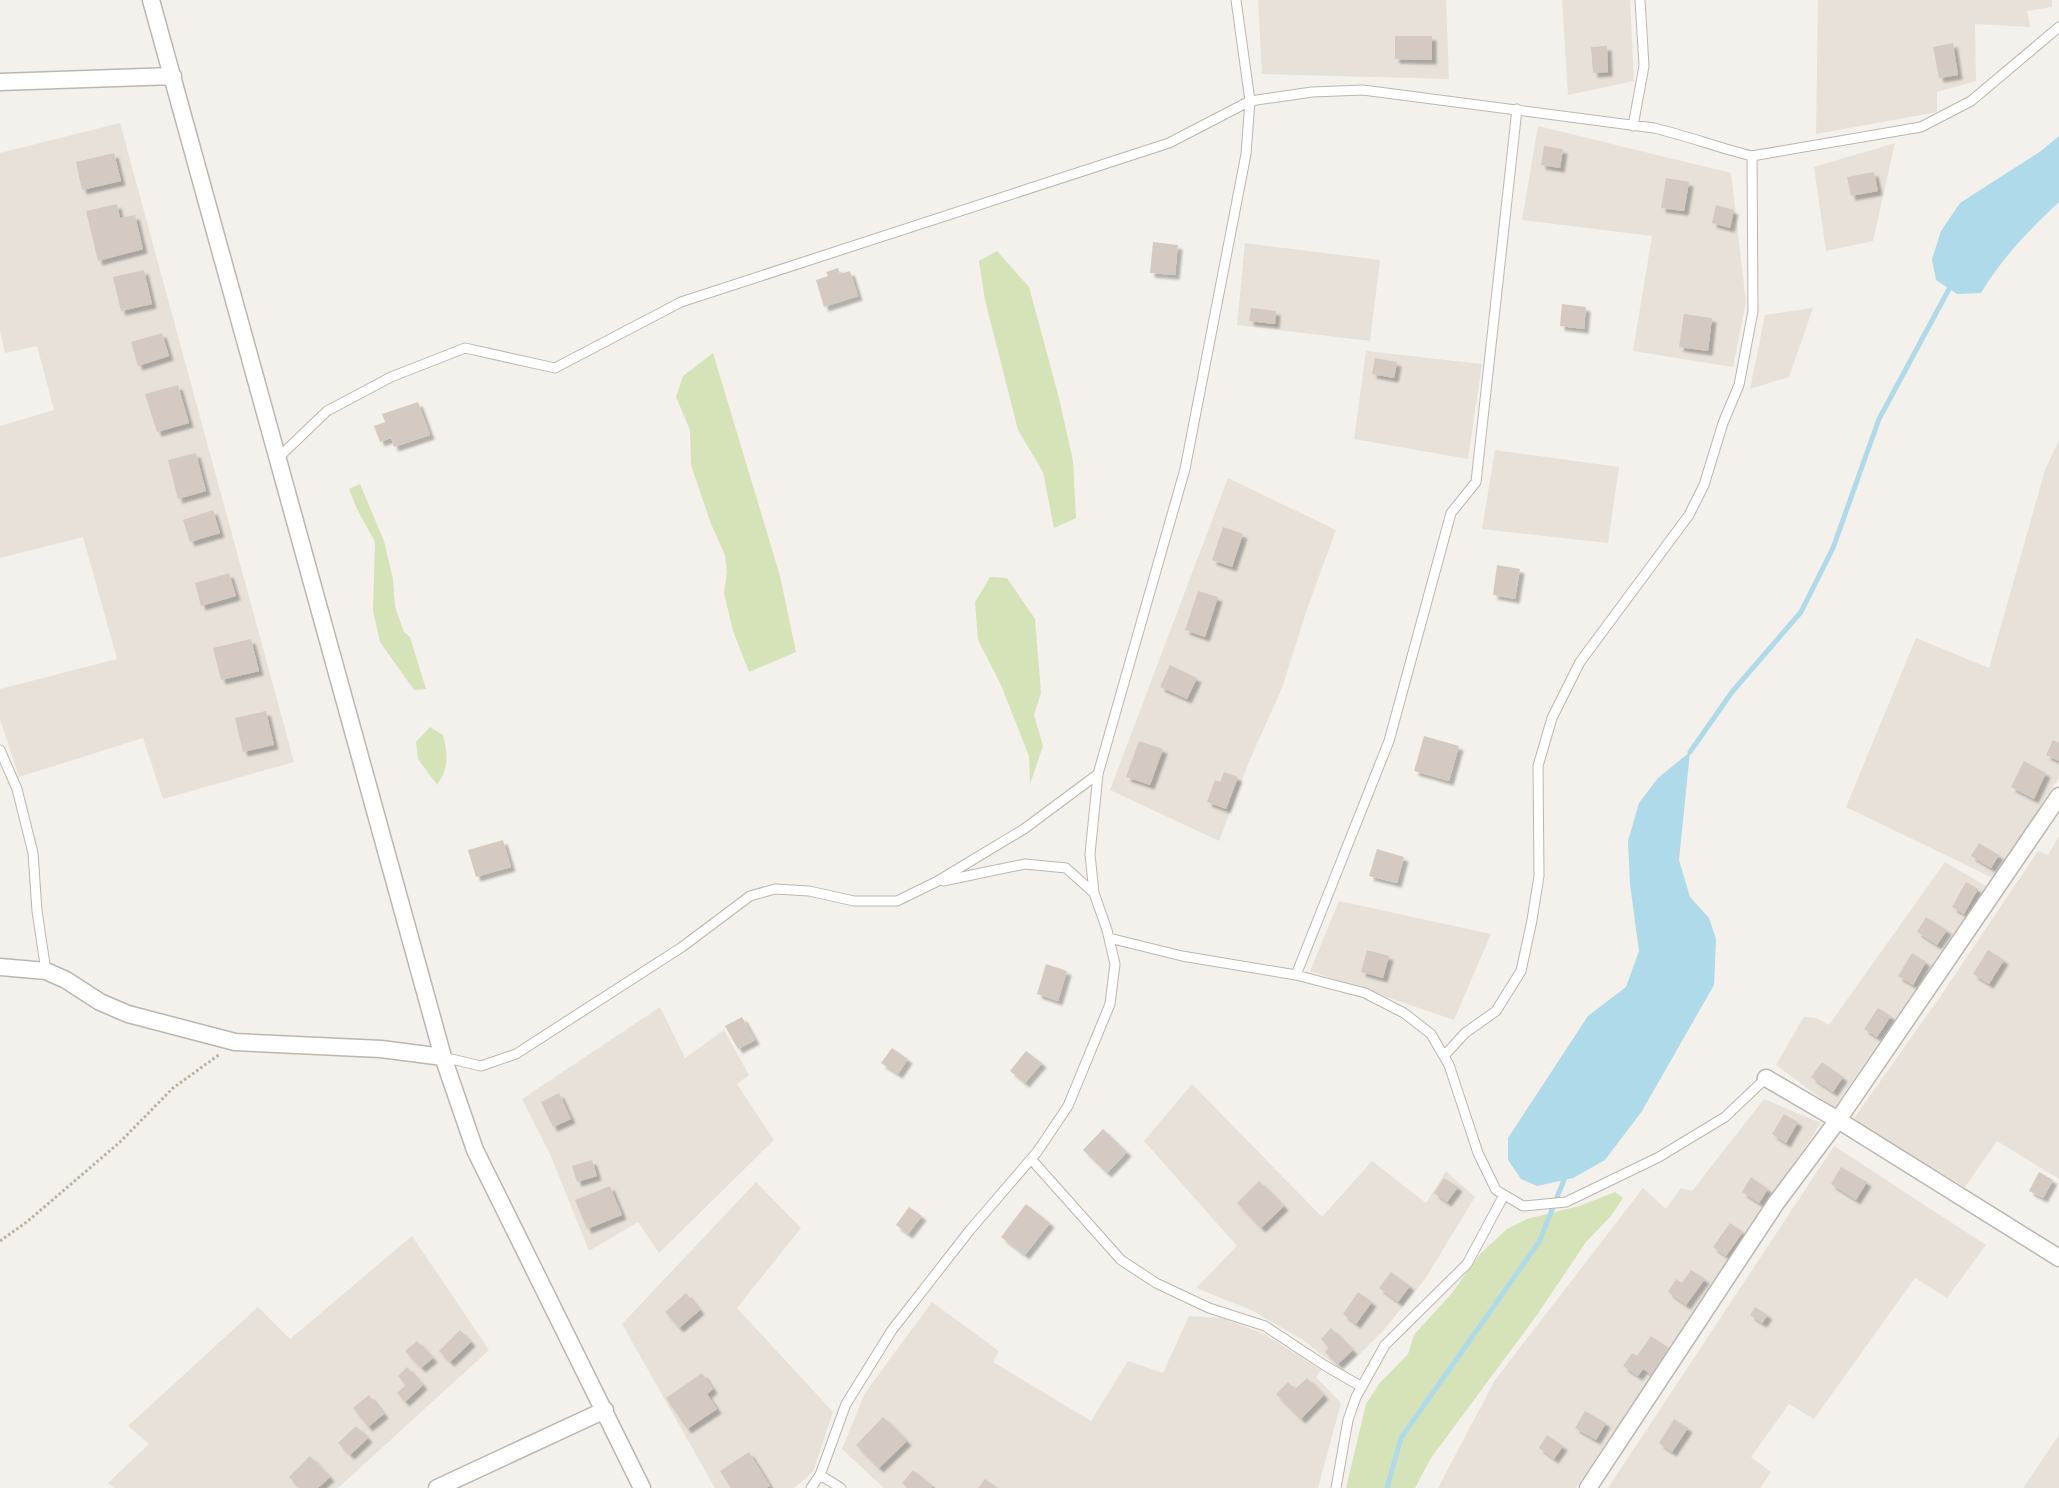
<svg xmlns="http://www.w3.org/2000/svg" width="2059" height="1488" font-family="Helvetica,sans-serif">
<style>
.residential{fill:#e7e1da}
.green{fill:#d6e3b9}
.water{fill:#afdae9}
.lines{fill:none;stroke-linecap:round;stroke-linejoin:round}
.stream{stroke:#afdae9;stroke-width:5}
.building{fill:#d4cac2;filter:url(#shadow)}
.service-casing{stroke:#beb6ae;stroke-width:11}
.minor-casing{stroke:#beb6ae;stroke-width:19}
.path{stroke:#beb0a1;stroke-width:3;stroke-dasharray:2.5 2.5;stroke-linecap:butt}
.service{stroke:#fff;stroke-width:9}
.minor{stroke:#fff;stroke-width:16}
</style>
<defs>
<filter id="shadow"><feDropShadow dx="4.5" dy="4.5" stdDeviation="1" flood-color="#0004"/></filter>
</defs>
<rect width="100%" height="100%" fill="#f4f0eb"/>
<path class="residential" d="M1258,0H1446L1449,79L1262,74Z
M1562,0H1630L1634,81L1568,95Z
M1818,0H2052V7L2027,11L2030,27L1975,24L1976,81L1937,92V112L1816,134Z
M120,123L294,762L163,799L143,738L19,777L0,719V689L117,659L83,537L0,558V426L54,410L37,346L5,353L0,331V153Z
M1538,126L1731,173L1746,302L1733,367L1633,351L1652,236L1522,220Z
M1895,143L1873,241L1826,251L1814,167Z
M1245,243L1380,260L1370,341L1237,325Z
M1813,308L1789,377L1750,389L1765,315Z
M1366,351L1482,364L1468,459L1354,439Z
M2059,440V778L1993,878L1846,807L1916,638L1989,668L2045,470Z
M1495,450L1619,467L1608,543L1482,529Z
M1228,478L1336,530L1307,609L1282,688L1248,764L1219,841L1110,790Z
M2059,836V1179L1997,1141L1965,1187L1852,1121L1940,997L2038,851L2048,855Z
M1945,862L1986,886L1834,1108L1776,1065L1804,1017L1816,1018L1829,1025Z
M1339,901L1491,934L1454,1020L1310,971Z
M660,1007L685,1058L724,1030L749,1075L737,1084L774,1140L659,1253L638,1222L589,1251L550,1154L522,1099Z
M1192,1084L1322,1217L1372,1161L1426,1203L1446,1171L1475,1197L1425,1279L1383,1331L1343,1371L1303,1340L1251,1310L1196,1288L1237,1246L1144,1141Z
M1764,1099L1821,1123L1576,1488H1438L1495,1380L1643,1188L1666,1209L1681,1188L1692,1191Z
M1834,1146L1986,1245L1947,1298L1915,1278L1814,1419L1789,1404L1751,1457L1771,1472L1760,1488H1608Z
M756,1182L801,1228L737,1308L833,1412L813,1472L794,1488H715L622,1324Z
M412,1236L489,1350L338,1488H114L108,1483L149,1444L128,1426L258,1307L290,1339Z
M932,1302L999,1351L993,1362L1091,1421L1128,1361L1163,1373L1189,1316L1223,1318L1264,1334L1321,1370L1316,1377L1341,1403L1318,1488H884L842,1449L865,1393Z
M2059,1435V1488H2023Z"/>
<path class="green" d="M997,251L1029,287L1059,398L1073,461L1076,518L1054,528L1043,472L1018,430L985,300L979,261Z
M713,353L780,576L796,652L749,672L733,631L724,593L727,572L725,555L711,524L691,465L690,430L676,397L683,376Z
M360,484L384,541L393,579L395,607L404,632L410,637L426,689L414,690L380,642L373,611L375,542L357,509L349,489Z
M990,577L1007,578L1035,619L1041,693L1034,715L1043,746L1030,784L1029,756L1001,685L978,640L975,602Z
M430,727L443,735C448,755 449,768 437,785L418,759L416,742Z
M1615,1192L1623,1198L1611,1216L1586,1242L1537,1315L1431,1458L1415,1488H1346L1366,1404L1379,1384L1408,1354L1414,1335L1452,1293L1480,1254L1507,1229L1527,1219L1579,1206Z"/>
<path class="water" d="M2059,136V202C2029,230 2002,258 1981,293L1957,294L1936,280L1932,259L1941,231L1960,203L2041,151Z
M1690,752L1679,860L1690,897L1709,918L1716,939L1714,985L1642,1111L1605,1160L1573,1178L1537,1186L1521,1179L1508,1160V1138L1588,1016L1626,987L1639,951L1630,884L1628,841L1639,803L1658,778Z"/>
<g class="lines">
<path class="stream" d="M1690,752L1732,692L1801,612L1833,548L1879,419L1949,289
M1387,1488L1401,1438L1539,1242L1564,1180"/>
</g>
<path class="building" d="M1395,36H1432V60L1395,59Z
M1953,43L1958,75L1939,78L1933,47Z
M1607,46L1608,72L1593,73L1591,47Z
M1544,146L1563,149L1560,168L1541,165Z
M114,153L121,181L82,190L76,162Z
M1874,172L1878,191L1851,196L1847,177Z
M1666,178L1689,182L1684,211L1661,208Z
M117,204L120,218L135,215L143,249L98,261L86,211Z
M1716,205L1734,210L1730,228L1712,223Z
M1153,242L1178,245L1175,275L1150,273Z
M838,268L840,274L850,271L858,296L824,307L816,280L828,276L826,272Z
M144,270L152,304L121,311L113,277Z
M1562,304L1586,307L1584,329L1560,326Z
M1251,308L1276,311L1275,324L1249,321Z
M1684,314L1712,318L1708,351L1679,347Z
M162,333L169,356L138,366L131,342Z
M1375,358L1397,362L1394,378L1372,374Z
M178,385L189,423L157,432L145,394Z
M418,402L430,435L394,447L391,438L380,442L374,426L385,422L382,414Z
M196,453L206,491L178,499L168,460Z
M213,510L220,533L190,542L183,520Z
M1223,527L1243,534L1232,567L1212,560Z
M1497,565L1520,569L1515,599L1493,595Z
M229,573L236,596L201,606L195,583Z
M1198,591L1218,597L1205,637L1185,630Z
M251,639L259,671L221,680L213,648Z
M1170,665L1197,678L1187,699L1160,687Z
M266,711L274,745L243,752L235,718Z
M1424,736L1459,746L1449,781L1414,771Z
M2053,740L2059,743V761L2046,755Z
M1139,741L1163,749L1150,785L1126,777Z
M2024,761L2046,773L2034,799L2011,787Z
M1224,772L1238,777L1226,809L1207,802L1215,780L1220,782Z
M503,840L511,867L476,877L468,850Z
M1979,843L1999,855L1991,868L1971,856Z
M1377,849L1404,857L1397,883L1369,876Z
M1966,882L1978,889L1964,914L1952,907Z
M1926,917L1947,930L1937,945L1917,932Z
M1367,950L1389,956L1383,978L1361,972Z
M1988,950L2004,960L1989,984L1973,974Z
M1912,953L1926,962L1913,985L1898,976Z
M1046,964L1067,971L1058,1001L1037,994Z
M1878,1008L1891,1016L1877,1037L1864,1029Z
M742,1017L755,1040L738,1049L725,1026Z
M892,1048L908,1059L898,1074L881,1063Z
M1026,1051L1042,1063L1025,1083L1010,1071Z
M1822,1062L1843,1077L1833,1092L1811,1077Z
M559,1093L571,1119L553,1127L541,1102Z
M1784,1114L1798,1122L1786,1143L1772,1134Z
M1103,1129L1127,1152L1107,1173L1083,1150Z
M592,1160L597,1176L577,1182L572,1166Z
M1841,1167L1867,1182L1856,1200L1831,1184Z
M2039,1172L2053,1180L2043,1198L2029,1191Z
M1751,1177L1768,1189L1759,1203L1742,1192Z
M1444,1178L1458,1187L1447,1202L1434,1193Z
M1259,1181L1284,1206L1261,1228L1237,1203Z
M610,1186L622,1215L587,1229L575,1200Z
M1026,1204L1050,1223L1025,1255L1001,1237Z
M909,1207L922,1216L908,1234L896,1225Z
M1730,1223L1743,1232L1726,1256L1713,1247Z
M1691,1270L1705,1279L1686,1305L1668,1292L1676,1279L1682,1283Z
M1391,1272L1410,1286L1398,1302L1379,1288Z
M1358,1292L1372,1302L1356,1324L1343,1314Z
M686,1293L700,1310L679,1328L665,1312Z
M1755,1307L1768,1315L1762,1323L1750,1315Z
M1331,1328L1353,1350L1338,1364L1325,1352L1329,1347L1321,1339Z
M460,1330L471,1342L450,1362L439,1351Z
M1651,1336L1670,1349L1652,1375L1643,1369L1638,1376L1623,1366L1632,1353L1637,1356Z
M417,1341L433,1358L421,1368L405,1351Z
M407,1367L423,1385L405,1402L397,1393L406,1385L398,1376Z
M702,1373L713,1389L707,1394L717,1409L687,1429L666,1398Z
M1307,1378L1324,1395L1301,1419L1276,1394L1288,1382L1295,1389Z
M369,1395L384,1414L368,1427L353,1408Z
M1585,1411L1606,1423L1596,1440L1575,1428Z
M883,1417L907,1441L879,1468L856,1445Z
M1674,1419L1688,1428L1672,1452L1659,1443Z
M356,1426L368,1438L350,1455L338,1443Z
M1547,1435L1563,1446L1554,1459L1539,1448Z
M749,1452L770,1486L766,1488H731L720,1471Z
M310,1456L330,1477L318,1488H300L289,1477Z
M913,1470L933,1486L931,1488H908L902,1483Z
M985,1479L998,1488H978Z"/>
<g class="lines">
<defs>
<path id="service" d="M1633,126L1644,66L1640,0
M278,458L327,411L391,377L465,348L555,368L681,302L1169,143L1250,101L1312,92L1363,90L1654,128C1688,136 1719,148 1752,156L1921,127L1971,101L2059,27
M0,750L17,789L33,853L37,911L46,971
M943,881L1025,864L1066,868L1094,893
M1109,938L1182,956L1296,975L1365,993L1404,1013L1431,1034L1449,1065L1478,1153L1496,1190L1523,1206L1566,1202L1659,1157L1725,1117L1766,1078
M1296,975L1389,741L1451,513L1476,482L1517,109
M1444,1056L1465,1033L1496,1011L1521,971L1532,920L1539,876L1538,766L1552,718L1580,662L1689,515L1704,485L1723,423L1739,385L1753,311L1752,156
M443,1057L481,1066L516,1054L682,947L750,896L775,889L809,891L854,901H897L936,882L1024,829L1098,774
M1031,1159L1121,1260L1156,1283L1209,1308L1265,1326L1324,1365L1362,1387
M820,1475L841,1488
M811,1488L820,1475L846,1404L892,1330L970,1230L1037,1152L1068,1106L1110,1004L1115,964L1107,930L1094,893L1090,854L1098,774L1185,469L1246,154L1250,101L1236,0
M1336,1488L1348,1420L1356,1397L1385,1345L1467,1264L1504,1195"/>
<path id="minor" d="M151,0L443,1057L475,1150L642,1488
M0,82L173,76
M0,967L46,971L66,980L100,1002L128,1014L235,1042L381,1049L443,1057
M1766,1078L1838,1120L2059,1258
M437,1488L605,1410
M1588,1488L1776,1203L1838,1120L2059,796"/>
</defs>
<use href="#service" class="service-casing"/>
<use href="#minor" class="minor-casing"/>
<path class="path" d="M0,1241L28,1221L120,1142L173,1088L220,1054"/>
<use href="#service" class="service"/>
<use href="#minor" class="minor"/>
</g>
</svg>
